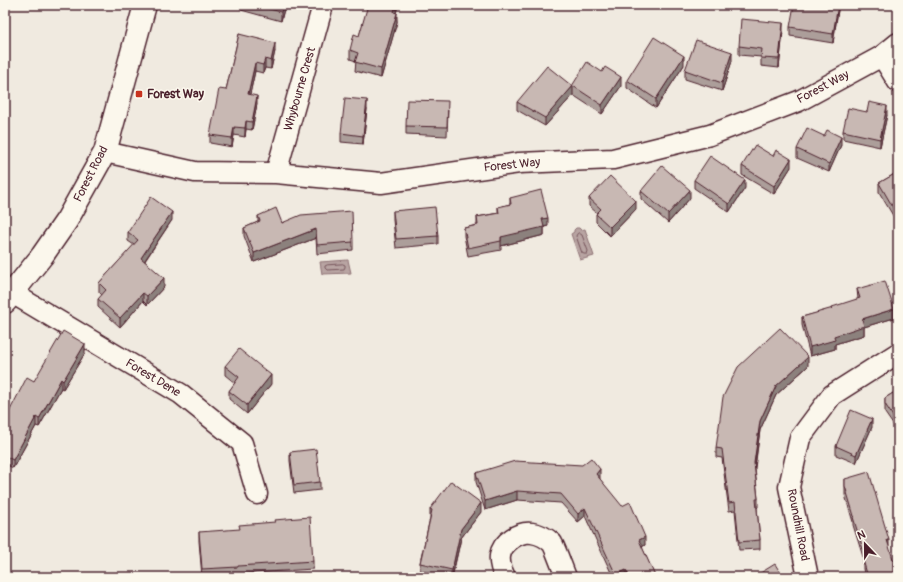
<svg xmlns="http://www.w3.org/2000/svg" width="903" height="582" font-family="Pangolin,sans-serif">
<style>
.water{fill:#b8a4a2;stroke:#8c6f72}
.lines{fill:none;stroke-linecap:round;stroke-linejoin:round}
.shore{stroke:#76545b;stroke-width:1}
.street-casing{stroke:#4a1f2b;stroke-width:23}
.secondary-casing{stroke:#4a1f2b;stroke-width:25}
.street{stroke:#fbf7ec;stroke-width:20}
.secondary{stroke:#fbf7ec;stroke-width:22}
.wall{fill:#ac9e9a;stroke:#4a1f2b}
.shaded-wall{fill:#8c817d;stroke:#4a1f2b}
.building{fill:#c8b8b3;stroke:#4a1f2b}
.poi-dot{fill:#c8321e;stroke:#fbf7ec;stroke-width:1.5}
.labels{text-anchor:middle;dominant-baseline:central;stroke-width:3;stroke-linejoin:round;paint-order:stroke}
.street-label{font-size:12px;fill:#4a1f2b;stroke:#fbf7ec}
.poi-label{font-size:12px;font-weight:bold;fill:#4a1f2b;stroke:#fbf7ec;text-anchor:start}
</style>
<rect width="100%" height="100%" fill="#f0eae0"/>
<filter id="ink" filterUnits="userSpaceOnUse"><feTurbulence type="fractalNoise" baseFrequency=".025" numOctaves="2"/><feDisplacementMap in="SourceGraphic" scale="8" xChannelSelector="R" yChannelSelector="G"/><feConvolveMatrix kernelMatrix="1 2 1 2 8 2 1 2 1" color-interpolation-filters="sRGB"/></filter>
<g filter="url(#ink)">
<path class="water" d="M576,228H579L581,230L585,229L594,256L580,260L571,234L574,232V230Z
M348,260L351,273L322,274L320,262Z"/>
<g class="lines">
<path class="shore" d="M579,233L582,235L588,251L587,254H584L582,253L576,236L577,234Z
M343,264L345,265V267L344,269L327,270L325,268V266L327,265Z"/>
<defs>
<path id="street" d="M882,56L898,82
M105,152L195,172L276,173L381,183L519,163L613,159L710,135L799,101L882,56L898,43
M276,173L323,5
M12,293L181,394L242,443L257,494
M505,577C502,571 499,563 500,556C502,542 519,531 532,533C539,534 547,538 552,543C555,547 563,570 566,577
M808,577L789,487L800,438L832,395L898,353"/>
<path id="secondary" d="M5,302L42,256L67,220L105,152L145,5"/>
</defs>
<use href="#street" class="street-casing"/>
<use href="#secondary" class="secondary-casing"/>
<use href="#street" class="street"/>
<use href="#secondary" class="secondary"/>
</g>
<path class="wall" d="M241,5H285L281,21L241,10Z
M369,5H398L396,13L397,22L381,78L355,71L356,61L350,59V50L359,36Z
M838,5V10L833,43L790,36V27Z
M783,31L779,68L761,66V57L739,55V46Z
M239,34L275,51L271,69L265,68L263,73L255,71L250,94L257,104L252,130L246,129L245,137L234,135L232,147L210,143V135L226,90Z
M732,61L722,91L685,79V70Z
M684,65L656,108L627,88V80Z
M572,86H621L602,114L573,95L545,126L517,110V102Z
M367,109L363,144L341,142V133Z
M448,110L447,136L406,134V126Z
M867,112L887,115L880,147L843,139V131Z
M841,145L829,172L797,158V149Z
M742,166L791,167L774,194L742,175Z
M898,172V224L879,192V183Z
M694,180L745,188L729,212L694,188Z
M641,191L690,198L668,223L641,199Z
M510,198L548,226L544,227V235L501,246V250L468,256L464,236V228L477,225V217L498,213V207L510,204Z
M589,198L636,209L610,236L596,222V214L597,213L589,206Z
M393,211L438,236V244L396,248L393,220Z
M258,216L353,242V250L317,254L316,238L254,262L244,236V228L258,222Z
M172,220L145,261L164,287L147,305L143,301L120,327L98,307V299L102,295L99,292V283L134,245L128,241V232Z
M857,289L894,318L864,327V335L835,344V349L810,356L802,325V317L832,309L858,299Z
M85,353L63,389L61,388L39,427L36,426L13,468L5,464V417L6,418L34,381Z
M225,366L271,384L247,414L229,399V391L235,383L225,375Z
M808,366L776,395L760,430L755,468L758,499V507L757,508L760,540V549L739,550L735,510L729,511L722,458L716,457V448Z
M898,390V428L896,429L885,413V398Z
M872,427L856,463L836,455V446Z
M290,452L320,482V490L294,493L290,461Z
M476,473L600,478V479L645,545L642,547L655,577H613L585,516L578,522L561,503L517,500L485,510L476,482Z
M845,479L889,548L898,577H865L863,569V560H864L853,525V522L845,495Z
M430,509L481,512L461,538L453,574L445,577L420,571V563L430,518Z
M199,532L313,561V569L238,574V575L211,577H202L199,541Z"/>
<path class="shaded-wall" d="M283,5H285L281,21V12Z
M396,5H398L394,21V12Z
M838,5V10L833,43V34Z
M842,5H849L842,9Z
M397,13V22L381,78V69Z
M783,23V31L779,68V59Z
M275,43V51L271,69V61Z
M732,52V61L722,91V83Z
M684,56V65L656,108V99Z
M265,59V68L263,73V65Z
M255,63V71L248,103V94Z
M621,77V86L602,114V105Z
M573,86V95L545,126V118Z
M257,96V104L252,130V122Z
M367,100V109L363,144V136Z
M887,106V115L880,147V139Z
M246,121V129L245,137V128Z
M234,127V135L232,147V138Z
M841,137V145L829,172V164Z
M791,159V167L774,194V186Z
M745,180V188L729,212V204Z
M690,190V198L668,223V214Z
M636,201V209L610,236V227Z
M172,212V220L141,266V258Z
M548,218V226L544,227V235L501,246V237L542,219Z
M316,229V238L254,262V253Z
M164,278V287L147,305V296Z
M143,293V301L120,327V318Z
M894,309V318L864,327V335L835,344V349L810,356V347L834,336L862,319Z
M85,344V353L63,389V381Z
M808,357V366L776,395L760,430L754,472V463L760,421L776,386Z
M271,375V384L247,414V405Z
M61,379V388L39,427V419Z
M36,417V426L13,468V460Z
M872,419V427L856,463V455Z
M898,420V428L896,429V421Z
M600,469V478L596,482V474Z
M517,491V500L485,510V501Z
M481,503V512L461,538L452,577V570L461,529Z
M585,508V516L578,522V514Z
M645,537V545L639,548V540Z
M887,540H889V548Z
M626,570V577H616V575Z"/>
<path class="building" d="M254,5H283L281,12Z
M368,5H396L394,12L397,13L381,69L355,62L358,53L350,50L354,34L359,36Z
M794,5H838L833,34L790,27Z
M741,19L783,23L779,59L761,58L762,49L739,46Z
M239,34L275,43L271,61L265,59L263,65L255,63L248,94L257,96L252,122L246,121L245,128L234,127L232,138L210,135L219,89L226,90Z
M654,37L684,56L656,99L627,80Z
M696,40L732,52L722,83L685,70Z
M587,62L602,72L605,67L621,77L602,105L573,86L545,118L517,102L547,66L572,86Z
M345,98L367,100L363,136L341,133Z
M407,100L448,101L447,127L406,126Z
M869,102L887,106L880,139L843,131L848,108L867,112Z
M807,128L824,136L827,130L841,137L829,164L797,149Z
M755,145L773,156L776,150L791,159L774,186L742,166Z
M710,156L745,180L729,204L694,180Z
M662,166L690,190L668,214L641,191Z
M898,172V216L879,183Z
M610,176L636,201L610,227L596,214L601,209L589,198Z
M541,190L548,218L542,219L544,227L501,237V241L468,248L464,228L478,225L477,217L499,213L498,207L511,204L510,198Z
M151,197L172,212L141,258L164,278L147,296L143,293L120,318L98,299L106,290L99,283L138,240L128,232Z
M435,207L438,236L396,239L393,211Z
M276,208L282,223L301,215L352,211L353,242L317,245L316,229L254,253L244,228L260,221L258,216Z
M885,281L894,309L862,319L864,326L834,336L835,340L810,347L802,317L833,308L832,307L860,298L857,289Z
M780,328L808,357L776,386L760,421L754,463L758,499H756L760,540L739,542L735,502L729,503L722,449L716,448L723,397L738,367Z
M63,331L85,344L63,381L61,379L39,419L36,417L13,460L5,456V417L6,418L27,377L34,381Z
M239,349L271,375L247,405L229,391L239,377L225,366Z
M898,390V420L896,421L885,404V398Z
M851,410L872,419L856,455L836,446Z
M316,449L320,482L294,485L290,452Z
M591,458L600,469L596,474L622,506L630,502L645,537L639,540L655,576L654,577H630L626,570L616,575L585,508L578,514L561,494L517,491L485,501L476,473L515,461L582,465Z
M869,472L889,540H887L898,575V577H868L863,560L866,559L853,517L854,516L845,486V479Z
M451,481L481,503L461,529L452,570L420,563L432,510L430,509Z
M310,517L313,561L238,566V567L202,569L199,532L240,529L239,525L275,522L274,520Z
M775,564L783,577H754Z
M452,573L454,577H445Z"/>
</g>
<rect class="poi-dot" x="135" y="90" width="8" height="8" rx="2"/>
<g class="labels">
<g class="street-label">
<text transform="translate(823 87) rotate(-28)">Forest Way</text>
<text transform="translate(300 89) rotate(-74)">Whybourne Crest</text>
<text transform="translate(512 165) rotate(-6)">Forest Way</text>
<text transform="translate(91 174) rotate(-63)">Forest Road</text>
<text transform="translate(153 378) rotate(31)">Forest Dene</text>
<text transform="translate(798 525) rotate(79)">Roundhill Road</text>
</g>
<g class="poi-label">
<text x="147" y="94">Forest Way</text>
</g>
</g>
<rect width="903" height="582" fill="none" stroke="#fbf7ec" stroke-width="20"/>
<rect x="10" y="10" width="883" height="562" fill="none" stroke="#4a1f2b" stroke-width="1.5" filter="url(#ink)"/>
<g transform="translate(865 544) rotate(338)" stroke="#fbf7ec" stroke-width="3" paint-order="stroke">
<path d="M0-3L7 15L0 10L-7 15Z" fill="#4a1f2b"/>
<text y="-6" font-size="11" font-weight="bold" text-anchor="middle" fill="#4a1f2b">N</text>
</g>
</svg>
